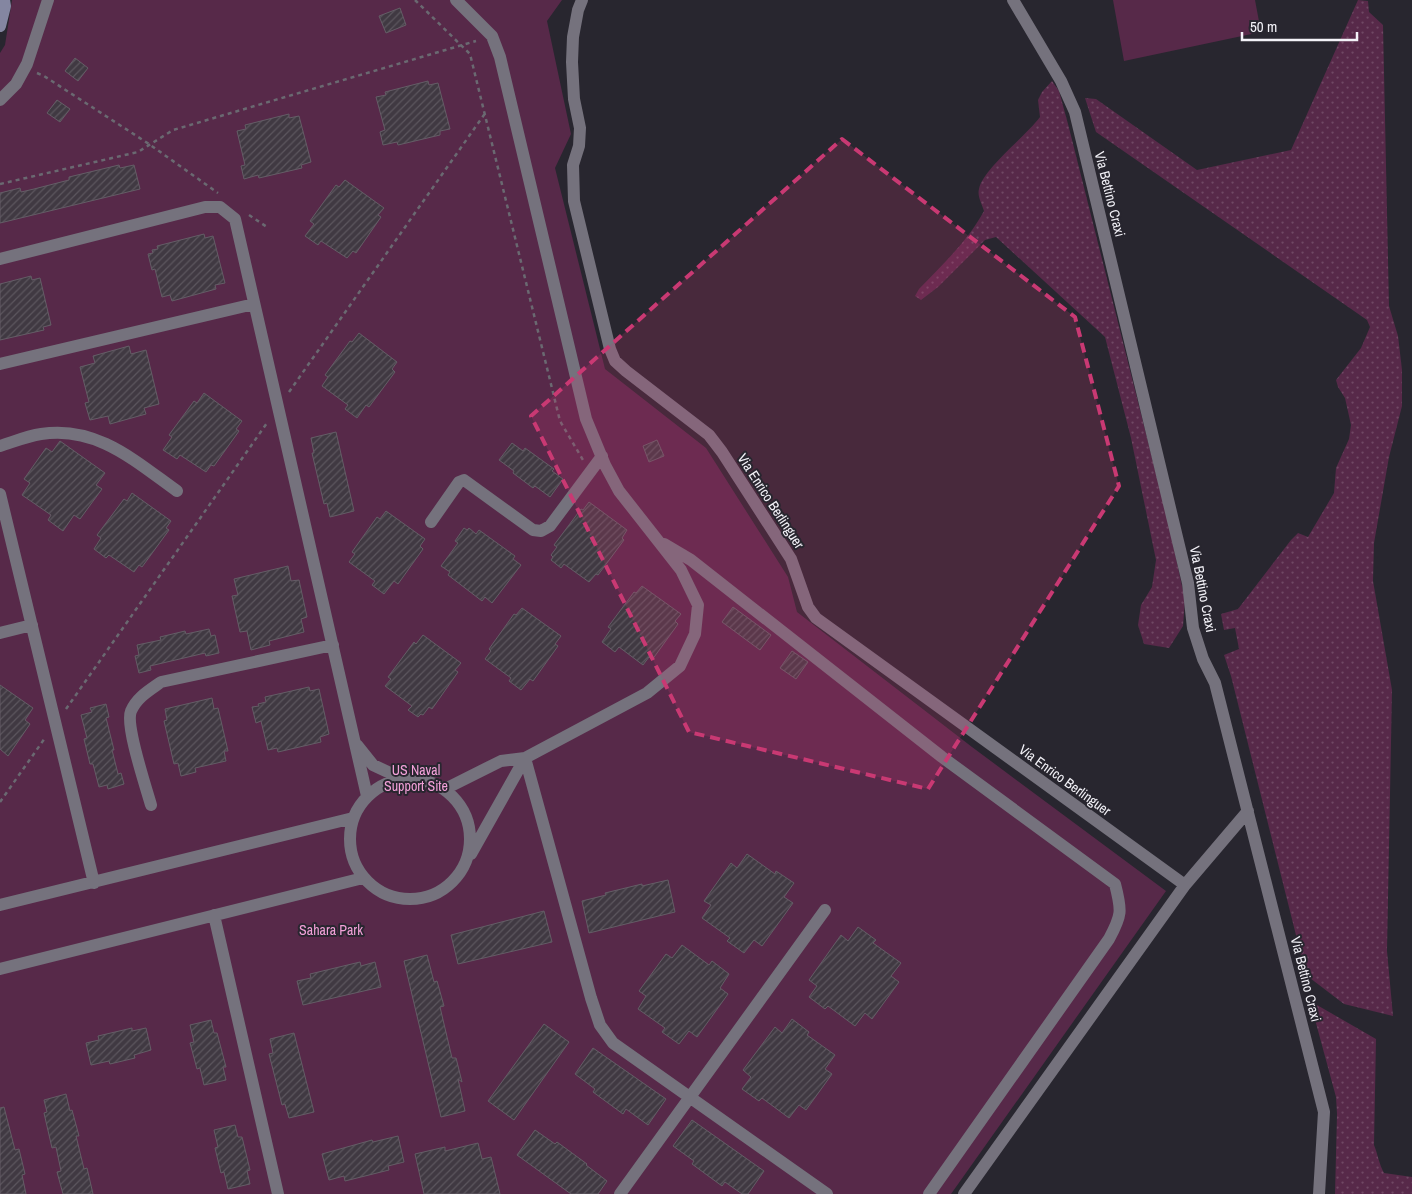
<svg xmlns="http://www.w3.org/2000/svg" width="1412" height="1194" font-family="'Archivo Narrow',sans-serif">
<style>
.grass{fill:url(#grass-dots)}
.park{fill:#572949}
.building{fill:url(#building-hatch);stroke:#645d66}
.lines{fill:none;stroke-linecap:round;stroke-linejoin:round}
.path{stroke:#6a6971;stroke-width:2.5;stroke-dasharray:4 4;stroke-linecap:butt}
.street{stroke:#75727d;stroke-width:12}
.secondary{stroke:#8486a1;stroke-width:12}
.marked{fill:#c93973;fill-opacity:0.2;stroke:#c93973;stroke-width:4;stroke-dasharray:10 6;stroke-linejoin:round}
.labels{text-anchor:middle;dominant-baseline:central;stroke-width:4;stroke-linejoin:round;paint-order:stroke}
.street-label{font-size:14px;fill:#f3f2f8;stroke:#28262f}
.park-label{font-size:14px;fill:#f3a1d9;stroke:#28262f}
</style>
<defs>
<pattern id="grass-dots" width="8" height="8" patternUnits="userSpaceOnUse" patternTransform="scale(1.25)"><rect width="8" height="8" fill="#572949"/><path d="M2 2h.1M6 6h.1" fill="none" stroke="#704864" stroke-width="1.8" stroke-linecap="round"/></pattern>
<pattern id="building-hatch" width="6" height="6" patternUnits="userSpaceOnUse" patternTransform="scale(1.25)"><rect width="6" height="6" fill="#403942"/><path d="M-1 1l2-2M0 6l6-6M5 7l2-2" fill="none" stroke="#5c565e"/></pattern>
</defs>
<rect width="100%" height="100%" fill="#28262f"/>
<path class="grass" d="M1358,0L1368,1L1369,12L1383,25L1389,306L1398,336L1402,370V406L1389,457L1374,543L1373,581L1392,690L1387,951L1393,1016L1344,1004L1306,975L1231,676L1224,655L1239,649L1235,628L1224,630L1221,614L1238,609L1291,540L1298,533L1308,537L1334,493L1336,468L1349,439L1351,425L1345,398L1338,387L1336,380L1361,348L1370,327L1367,320L1096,132L1085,98L1096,99L1197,170L1291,150Z
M1052,81L1059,91L1068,124L1168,521L1185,600L1183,626L1169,648L1144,644L1138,625L1141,605L1152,587L1156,560L1131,438L1105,337L996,237L985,240L938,287L921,300L915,296L919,289C943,264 967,242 984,211C982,204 977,196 979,189C983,169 1026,136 1040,117L1038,100L1042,92Z
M1310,1001L1376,1039L1374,1145C1378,1155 1379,1164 1384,1173L1412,1177V1194H1335L1337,1114L1336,1097Z"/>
<path class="park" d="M12,0H562L547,21L571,134L555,168L605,369L706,448L788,577L797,612L972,747L1166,891L951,1194H0V53L5,45Z
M1113,0H1255L1261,32L1124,61Z"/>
<path class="building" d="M400,8L406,25L386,33L379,16Z
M75,58L88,68L78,81L65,71Z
M428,81L429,85L438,83L450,129L440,131V135L398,145L397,142L383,145L380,132L385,130L376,97L386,95L385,92Z
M57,100L70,109L60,122L47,113Z
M289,114V118L299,116L311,162L301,165L302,168L259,178L258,175L244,179L241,166L245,165L237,131L246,129L245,125Z
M119,165L120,168L134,165L140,189L0,223V193L20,188L21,192L34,189L69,180V177Z
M345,180L384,208L378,215L381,217L356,253L353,251L347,258L321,241L318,245L305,236L314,224L310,221L336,185L339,187Z
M204,234L205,238L213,236L225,283L215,285L216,289L172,301L170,295L162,297L155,269L152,270L148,254L153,253L152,250L158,249L157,246Z
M31,276L32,280L40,278L51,325L43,327L44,330L0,340V284Z
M359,333L397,362L392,369L395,372L369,407L366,405L357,418L345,409L348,405L322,386L328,377L325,375L350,341L352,342Z
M129,346L131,354L146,350L159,404L144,408L146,414L110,424L108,416L90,420L85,403L89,402L80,367L95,363L93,356Z
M204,393L242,421L236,429L239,431L214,466L211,465L206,472L180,455L177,459L163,450L172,437L169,435L194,401L197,403Z
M336,432L354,511L330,517L327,503L324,504L312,453H314L311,438Z
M657,440L664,456L649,462L643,446Z
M60,441L105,473L96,485L102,489L80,519L74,515L63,531L48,520L51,515L22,495L30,483L24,479L46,448L52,452Z
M512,443L523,451L525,448L554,469L552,471L563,479L550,497L535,486L533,488L513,473L514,471L499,460Z
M132,493L171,521L166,528L169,530L142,567L139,565L134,572L109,555L106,558L94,549L101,538L97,535L124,499L127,501Z
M589,502L627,530L622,538L624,540L598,575L596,574L589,582L564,564L561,568L551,560L553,557L551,555L557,547L554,545L581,509L583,510Z
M386,511L425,539L420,546L423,549L398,584L394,581L384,594L372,585L375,581L349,562L355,554L352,552L377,517L380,519Z
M464,528L467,530L469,528L476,534L479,530L515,556L513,559L521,565L492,603L485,597L482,601L448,575L450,572L441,566L458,543L455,541Z
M288,566L291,581L299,580L307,617L301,619L304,632L269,641L270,645L251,650L247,631L240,632L232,596L238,595L234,579Z
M642,586L681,614L675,621L678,624L652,660L649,657L643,665L619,647L615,652L602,642L611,629L608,627L634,592L636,593Z
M733,607L771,635L760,650L722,622Z
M522,608L561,636L555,644L558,646L533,681L530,679L521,690L509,681L511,678L485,659L491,651L489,649L514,614L516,615Z
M209,629L211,636L215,635L219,653L206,656L205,653L150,666L151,670L139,673L135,656L139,655L137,645L161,640L160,637L185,631L186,634Z
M423,635L461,663L455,670L458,672L432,709L429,707L423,715L421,714L418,717L408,710L412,706L385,686L391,679L388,677L414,642L416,644Z
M792,651L808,662L796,679L780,668Z
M0,685L33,708L25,720L30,724L8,756L0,749Z
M309,687L310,691L319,689L329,734L320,737L321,742L278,752L277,748L268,750L261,721L256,723L252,707L259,706L258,704L266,702L265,697Z
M212,698L214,709L218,708L228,751H224L226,761L195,768L196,772L181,776L178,763L174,764L164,721L167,720L165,709Z
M106,704L109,717L106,718L114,750H112L118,774L121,773L124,784L108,789L107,785L99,787L93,764H90L84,739L87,738L81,715L92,712L90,708Z
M747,854L775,874L776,871L794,883L784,897L793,903L762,946L754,940L744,953L727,941L730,938L702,918L711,905L704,901L731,863L737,868Z
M668,880L675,912L589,933L582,901L606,895L605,893L642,884V886Z
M544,911L552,942L458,964L451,935Z
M858,927L876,940L873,943L901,963L891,976L899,982L872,1019L865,1013L855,1026L828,1006L825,1009L809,997L817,986L809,980L841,935L848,941Z
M682,945L709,965L712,961L729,974L720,988L728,994L697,1037L689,1031L679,1044L662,1032L665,1028L638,1009L646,996L639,991L666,954L672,958Z
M427,955L434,982L437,981L444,1006L440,1007L452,1058H456L462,1082L458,1079L465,1111L441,1117L404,961Z
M360,962L361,966L375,962L381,987L303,1005L297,981L311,978L310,974Z
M792,1019L809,1032L807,1035L835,1055L825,1069L832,1074L806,1110L799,1105L789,1118L762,1098L759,1101L742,1089L751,1077L743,1070L775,1027L782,1033Z
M211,1020L214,1033H217L226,1067H223L226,1080L204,1085L200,1068L197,1069L190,1043L194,1042L190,1025Z
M544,1024L569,1042L514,1120L488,1101Z
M132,1028V1031L146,1028L151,1050L134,1055L135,1058L110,1064L109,1061L91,1065L86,1043L99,1040L98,1036Z
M294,1033L314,1112L289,1118L285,1104L282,1105L269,1054L273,1053L270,1039Z
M593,1048L666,1099L648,1125L626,1109L623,1114L593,1092L595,1089L575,1074Z
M66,1094L70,1111L72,1110L79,1136H76L84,1169L87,1168L93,1194H63L57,1172L61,1171L56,1147L52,1148L44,1113L47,1112L44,1100Z
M4,1107L15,1150L19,1149L25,1174L22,1175L26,1194H0V1108Z
M692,1120L764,1171L748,1194H742L725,1182L722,1186L692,1164L694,1161L673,1146Z
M235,1125L238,1137H242L250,1170L247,1171L250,1184L228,1189L224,1172L221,1173L215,1148L218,1147L214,1130Z
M535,1130L555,1144L557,1142L587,1164L586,1165L607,1181L598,1194H571L517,1155Z
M398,1136L404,1162L388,1166L389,1170L345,1181L344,1176L329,1180L322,1154L372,1140L373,1142Z
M478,1143L482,1159L491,1157L500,1194H424L415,1154L445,1147V1151Z"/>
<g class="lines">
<path class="path" d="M415,0L470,54L560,421L583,460
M37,73L44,76L149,144L218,193
M0,184L138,152L173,130L476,41
M249,215L267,227
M289,392L486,112
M66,709L267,423
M0,802L45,738"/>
<path class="street" d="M582,0L578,10L573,37L572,62L574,99L580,128L579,146L573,165L574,201L610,349L615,361L626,371L709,435L722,452L791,559L808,607L816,618L1185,885
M1013,0L1061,81L1075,112L1188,583L1193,628L1203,659L1215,683L1324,1112L1319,1194
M0,100L16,84L27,64L48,0
M0,259L205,207H220L235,219L367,796
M0,364L254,304
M0,446C13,442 27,436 41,434C96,425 135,461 177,491
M0,494L94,883
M431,522L459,482L464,480L533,530L541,531L550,526L602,456
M664,544L691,560L942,757L1115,884C1122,911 1122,915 1109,939L929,1194
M0,633L32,625
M357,745L373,765L403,779
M525,758L591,998L600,1025L613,1043L827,1194
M350 839a60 60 0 1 1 120 0a60 60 0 1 1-120 0Z
M445,789L501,761L525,758L647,693L680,666L695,634L698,605L681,570L619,491L605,465L586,419L500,57L492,36L456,0
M151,805C146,787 125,725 131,711C137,697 150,690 161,682L333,645
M471,854L525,758
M0,905L353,818
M214,915L278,1194
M0,969L363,878
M620,1194L825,910
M964,1194L1185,885L1248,811"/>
<path class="secondary" d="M0,26L5,6L4,0"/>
</g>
<path class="marked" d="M842,139L1075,317L1119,486L928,789L689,732L531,416Z"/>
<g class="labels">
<g class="street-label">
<text transform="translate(1110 194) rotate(76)">Via Bettino Craxi</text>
<text transform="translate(771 501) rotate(57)">Via Enrico Berlinguer</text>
<text transform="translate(1203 589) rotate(79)">Via Bettino Craxi</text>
<text transform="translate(1065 780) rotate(36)">Via Enrico Berlinguer</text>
<text transform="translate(1306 979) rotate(76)">Via Bettino Craxi</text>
</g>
<g class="park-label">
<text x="416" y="770">US Naval<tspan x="416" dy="16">Support Site</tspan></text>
<text x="331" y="930">Sahara Park</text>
</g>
</g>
<path d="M1242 32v8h115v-8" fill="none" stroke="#f3f2f8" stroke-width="2.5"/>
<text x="1250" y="32" font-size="15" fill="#f3f2f8" stroke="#28262f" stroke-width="4" paint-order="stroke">50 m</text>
</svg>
